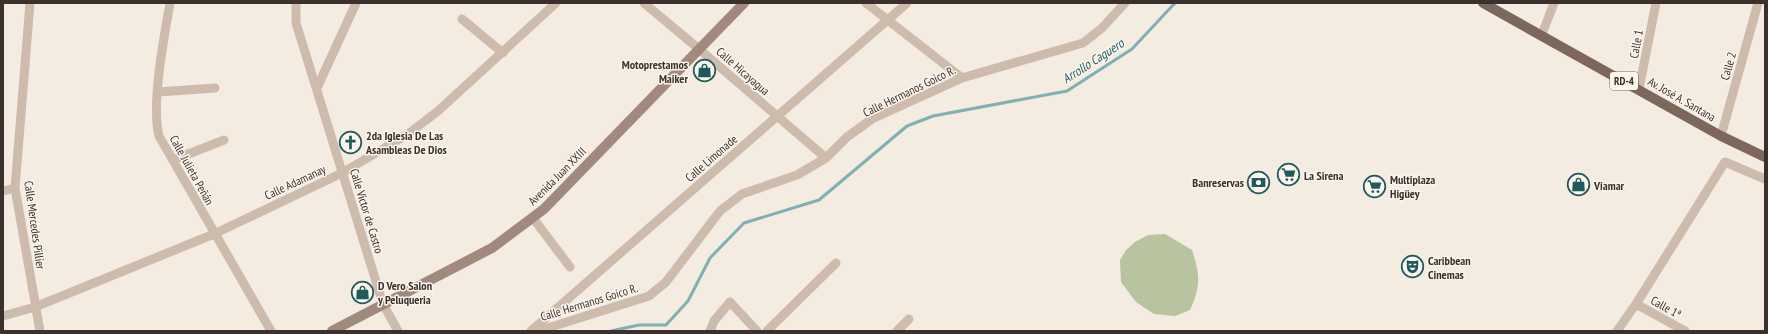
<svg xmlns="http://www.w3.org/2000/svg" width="1768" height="334" font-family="'PT Sans Narrow',sans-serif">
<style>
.green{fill:#b8c4a0}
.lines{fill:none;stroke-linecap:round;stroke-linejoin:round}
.stream{stroke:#7fb0b2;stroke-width:3}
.minor{stroke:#cdbbac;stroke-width:9}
.secondary{stroke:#a18a7d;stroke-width:10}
.primary{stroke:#7d675c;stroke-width:10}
.labels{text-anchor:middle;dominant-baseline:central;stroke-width:3;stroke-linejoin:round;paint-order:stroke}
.shield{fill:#fbf5ee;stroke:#756b66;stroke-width:1}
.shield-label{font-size:11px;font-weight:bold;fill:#3b302b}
.street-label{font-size:12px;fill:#3b302b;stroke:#fbf5ee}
.poi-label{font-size:12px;font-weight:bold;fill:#3b302b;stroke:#fbf5ee;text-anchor:start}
.water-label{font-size:13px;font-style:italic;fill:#1f5a5e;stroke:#fbf5ee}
</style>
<rect width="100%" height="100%" fill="#f4ebe1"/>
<path class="green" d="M1165,234L1192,250C1200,274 1201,286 1190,310L1175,316L1154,314L1136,302L1121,282L1120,260L1126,250L1135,242L1148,235Z"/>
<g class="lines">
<path class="stream" d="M611,331L639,325H666L688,301L710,258L744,223L819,200L907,126L933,116L1067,91L1132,49L1175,3"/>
<path class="minor" d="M30,3L15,188L40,331
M170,3C164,37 151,105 159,136L271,331
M296,3V23L383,304L398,331
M644,3L699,49L826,158
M866,3L962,78
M462,19L503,53
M1542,34L1554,3
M317,88L356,3
M1639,89L1656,3
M158,92L215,88
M1721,136L1758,3
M173,160L224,140
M3,191L15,188
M533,218L570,267
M1636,304L1685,331
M3,316L35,307L214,234L342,173L408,134L438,111L556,3
M531,331L907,3
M538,331L649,296L666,282L720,211L742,194L797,175L826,158L847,137L872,119L962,78L1083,43L1102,28L1125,3
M710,331L714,321L730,302L757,331
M767,331L836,263
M897,331L909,319
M1617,331L1636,304L1725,162L1765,179"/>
<path class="secondary" d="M332,331L492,248L544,209L744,3"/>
<path class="primary" d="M1483,3L1721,136L1765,157"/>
</g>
<defs>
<symbol id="shop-ring" viewBox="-11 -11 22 22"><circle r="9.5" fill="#fbf5ee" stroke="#1f5a5e" stroke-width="1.5"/><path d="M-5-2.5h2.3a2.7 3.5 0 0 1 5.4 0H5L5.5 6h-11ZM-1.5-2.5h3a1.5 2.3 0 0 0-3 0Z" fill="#1f5a5e"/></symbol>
<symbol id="church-ring" viewBox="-11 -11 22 22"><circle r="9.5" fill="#fbf5ee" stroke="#1f5a5e" stroke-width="1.5"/><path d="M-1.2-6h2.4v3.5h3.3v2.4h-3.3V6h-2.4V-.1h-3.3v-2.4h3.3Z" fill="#1f5a5e"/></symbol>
<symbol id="supermarket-ring" viewBox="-11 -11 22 22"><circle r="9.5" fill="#fbf5ee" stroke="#1f5a5e" stroke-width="1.5"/><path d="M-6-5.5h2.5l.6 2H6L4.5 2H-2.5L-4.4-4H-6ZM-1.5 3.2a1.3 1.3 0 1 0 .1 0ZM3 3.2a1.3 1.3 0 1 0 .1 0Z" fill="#1f5a5e"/></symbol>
<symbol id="bank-ring" viewBox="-11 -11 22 22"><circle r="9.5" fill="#fbf5ee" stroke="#1f5a5e" stroke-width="1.5"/><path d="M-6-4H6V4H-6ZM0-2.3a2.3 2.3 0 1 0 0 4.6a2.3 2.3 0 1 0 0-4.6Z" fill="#1f5a5e"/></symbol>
<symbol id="theatre-ring" viewBox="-11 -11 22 22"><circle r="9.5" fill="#fbf5ee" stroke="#1f5a5e" stroke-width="1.5"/><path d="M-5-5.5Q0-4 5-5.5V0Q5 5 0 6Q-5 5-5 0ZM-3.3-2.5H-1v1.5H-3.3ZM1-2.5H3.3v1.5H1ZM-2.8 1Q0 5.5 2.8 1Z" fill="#1f5a5e"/></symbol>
</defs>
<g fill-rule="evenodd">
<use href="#shop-ring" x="692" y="58" width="25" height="25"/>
<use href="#church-ring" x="338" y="130" width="25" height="25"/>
<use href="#supermarket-ring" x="1276" y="162" width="25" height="25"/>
<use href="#bank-ring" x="1246" y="170" width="25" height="25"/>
<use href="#shop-ring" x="1566" y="172" width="25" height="25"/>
<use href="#supermarket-ring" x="1362" y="174" width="25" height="25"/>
<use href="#theatre-ring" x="1400" y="254" width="25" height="25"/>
<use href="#shop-ring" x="350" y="280" width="25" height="25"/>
</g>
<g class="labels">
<rect class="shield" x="1610" y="72" width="28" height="18" rx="3"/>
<g class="shield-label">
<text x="1624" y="81">RD-4</text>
</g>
<g class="street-label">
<text transform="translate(1636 44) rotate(-79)">Calle 1</text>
<text transform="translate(1728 66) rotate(-74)">Calle 2</text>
<text transform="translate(743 71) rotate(41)">Calle Hicayagua</text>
<text transform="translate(909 91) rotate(-26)">Calle Hermanos Goico R.</text>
<text transform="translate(1682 99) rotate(30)">Av. José A. Santana</text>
<text transform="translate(711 158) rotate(-41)">Calle Limonade</text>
<text transform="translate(192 170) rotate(61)">Calle Julieta Peñán</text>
<text transform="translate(557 176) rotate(-45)">Avenida Juan XXIII</text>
<text transform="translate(295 182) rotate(-25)">Calle Adamanay</text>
<text transform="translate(367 211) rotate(73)">Calle Víctor de Castro</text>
<text transform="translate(35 225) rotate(82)">Calle Mercedes Pillier</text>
<text transform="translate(589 302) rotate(-17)">Calle Hermanos Goico R.</text>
<text transform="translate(1666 307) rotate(29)">Calle 1ª</text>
</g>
<g class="poi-label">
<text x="688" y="64" text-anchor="end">Motoprestamos<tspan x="688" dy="14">Maiker</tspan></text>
<text x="366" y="135">2da Iglesia De Las<tspan x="366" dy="14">Asambleas De Dios</tspan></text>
<text x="1304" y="175">La Sirena</text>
<text x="1390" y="179">Multiplaza<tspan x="1390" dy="14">Higüey</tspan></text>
<text x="1244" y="182" text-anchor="end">Banreservas</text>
<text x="1594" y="185">Viamar</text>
<text x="1428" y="260">Caribbean<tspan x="1428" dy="14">Cinemas</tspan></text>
<text x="378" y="285">D Vero Salon<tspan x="378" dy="14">y Peluqueria</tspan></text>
</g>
<g class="water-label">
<text transform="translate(1093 61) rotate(-33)">Arrollo Caguero</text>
</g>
</g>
<rect width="1768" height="334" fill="none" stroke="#3b302b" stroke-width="8"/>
</svg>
